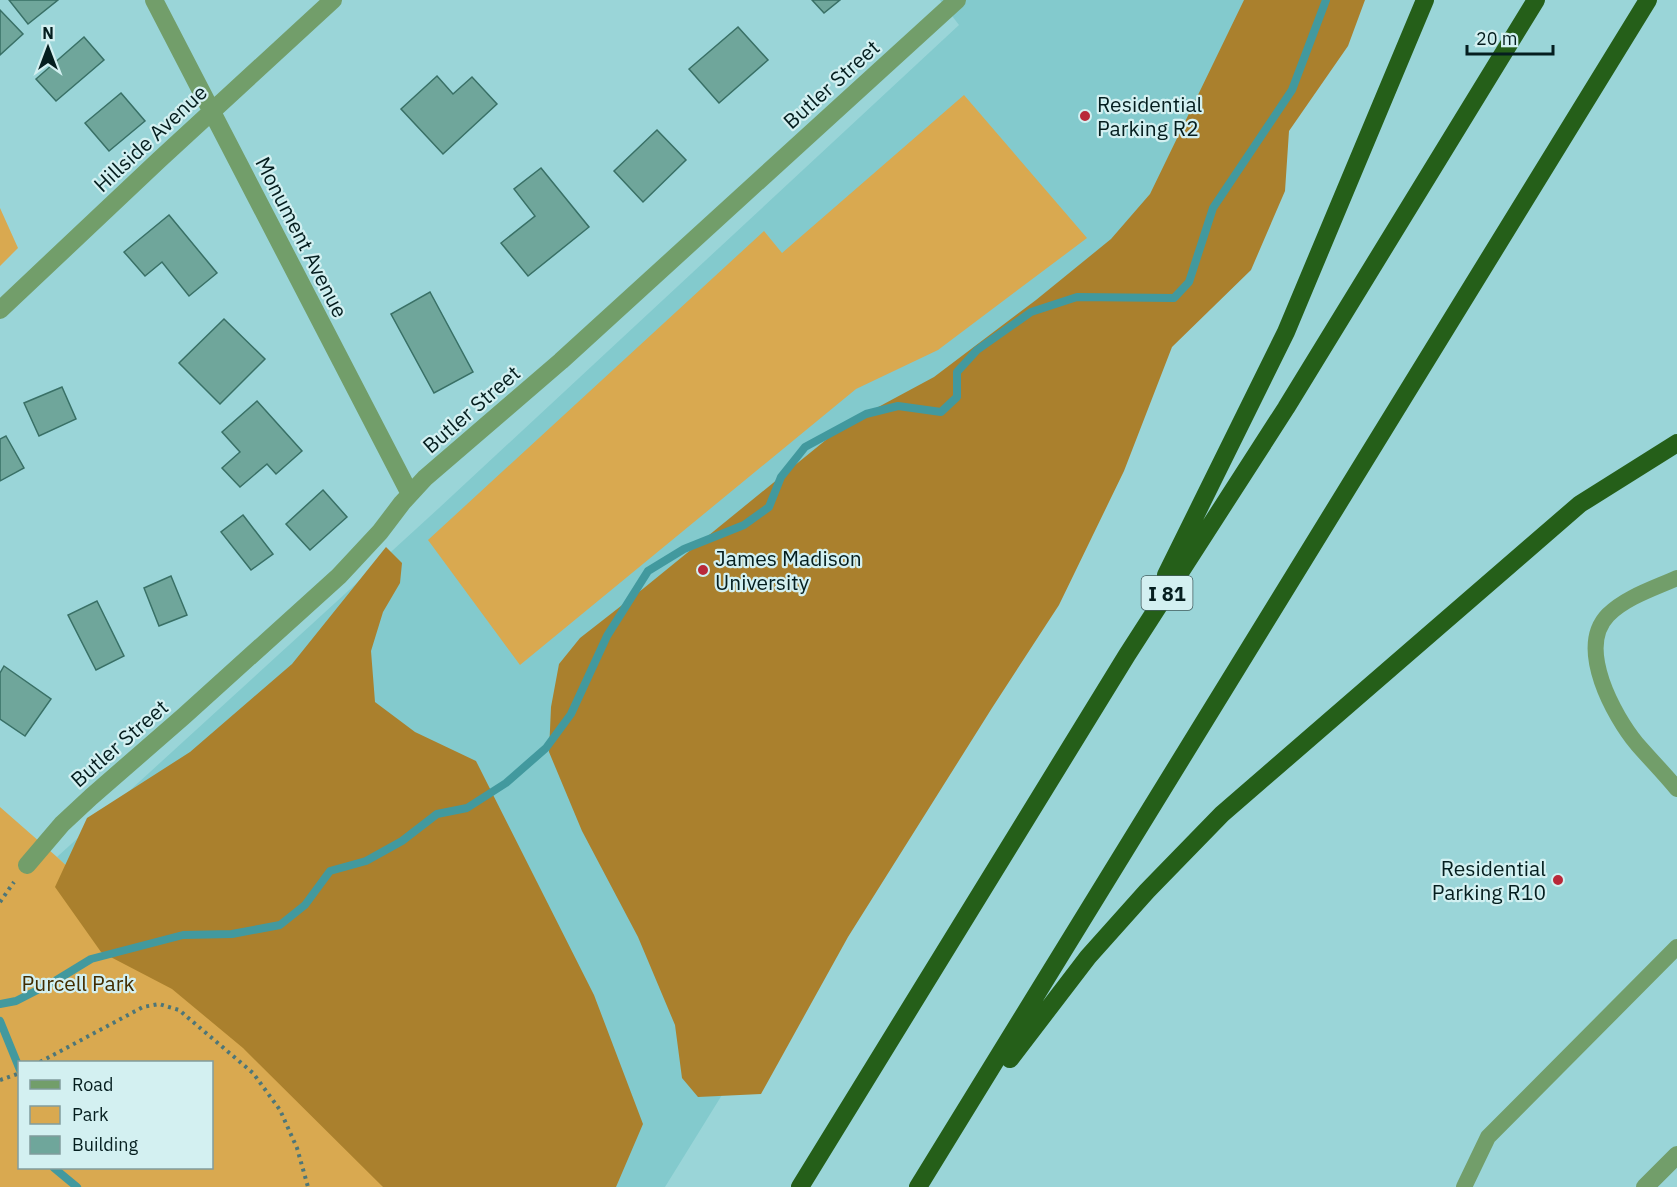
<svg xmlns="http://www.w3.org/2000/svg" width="1677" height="1187" font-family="'IBM Plex Sans',sans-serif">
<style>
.built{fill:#83cacd}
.green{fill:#d9a950;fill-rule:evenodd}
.forest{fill:#aa802d}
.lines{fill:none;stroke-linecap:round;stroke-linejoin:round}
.stream{stroke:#42999e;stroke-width:8}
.building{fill:#6fa69b;stroke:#397066;stroke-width:1.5}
.path{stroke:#4d7678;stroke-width:4;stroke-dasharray:3 4.5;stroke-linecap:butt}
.lane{stroke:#729e6a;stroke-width:16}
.street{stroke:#729e6a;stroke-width:18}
.highway{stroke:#255f19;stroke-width:18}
.poi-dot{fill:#b92839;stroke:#d3f0f1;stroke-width:2}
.labels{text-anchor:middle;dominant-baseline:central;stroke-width:4.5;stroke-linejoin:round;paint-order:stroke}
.shield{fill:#d3f0f1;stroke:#435d5e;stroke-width:1.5}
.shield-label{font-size:20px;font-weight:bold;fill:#051e1f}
.street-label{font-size:21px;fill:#051e1f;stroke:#d3f0f1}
.poi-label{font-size:21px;fill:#051e1f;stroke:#d3f0f1;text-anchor:start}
.park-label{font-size:21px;fill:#422c00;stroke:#d3f0f1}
</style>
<rect width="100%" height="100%" fill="#9ad5d8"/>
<path class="built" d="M940,0H1273L1009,631L665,1187H414L57,857L439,508L959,25Z"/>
<path class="green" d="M964,95L1087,238L938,350L856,389L520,665L428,540L764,231L782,253Z
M0,208L18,248L0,266Z
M0,807L57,857L414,1187H0ZM20,1062H212V1168H20Z"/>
<path class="forest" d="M1244,0H1365L1348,46L1289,131L1285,191L1251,270L1172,347L1124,471L1059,605L992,708L848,937L761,1094L698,1097L682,1078L675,1025L638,937L582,831L549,752L551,707L559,664L580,638L644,588L843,426L934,377L1036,300L1111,239L1150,194Z
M386,547L402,563L400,583L383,612L371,651L375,702L415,732L476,761L594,995L643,1124L616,1187H383L243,1048L172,989L101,952L55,887L87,818L190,752L292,664Z"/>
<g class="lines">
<path class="stream" d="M0,1004L16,1001L55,981L91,959L183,935L232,934L280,925L305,905L330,871L366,861L402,841L437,814L467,808L506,783L546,748L571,714L607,636L648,571L684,549L744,525L769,507L781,477L805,447L866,414L898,406L941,412L957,397V372L977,350L1031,312L1077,297L1174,298L1189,282L1213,208L1292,90L1326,0
M0,1021L20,1070
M54,1168L77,1187"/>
</g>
<path class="building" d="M9,0H58L28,24Z
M812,0H840L824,13Z
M0,10L23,34L0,55Z
M738,27L768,60L719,103L689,69Z
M84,37L104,60L56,101L36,79Z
M437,76L453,94L472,77L497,104L443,154L401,109Z
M121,93L145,121L109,151L85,123Z
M657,130L686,160L643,202L614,171Z
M541,168L589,227L528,276L501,243L535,216L514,189Z
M169,215L217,273L189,296L162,262L145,276L124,252Z
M430,292L473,372L434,393L391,314Z
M224,319L265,359L220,404L179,363Z
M62,387L76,419L39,436L24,403Z
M257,401L302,451L276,474L267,464L240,487L222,468L240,452L222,432Z
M6,436L24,468L0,481V439Z
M323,490L347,517L310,550L286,524Z
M243,515L273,554L251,570L221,532Z
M171,576L187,615L159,626L144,588Z
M97,601L124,656L96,670L68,615Z
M4,666L51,699L25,736L0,719V673Z"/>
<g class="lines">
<path class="path" d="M0,902L14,882
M40,1062L143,1007L159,1004L179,1010L253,1073L280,1110L297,1148L308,1187
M0,1080L20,1073"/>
<path class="lane" d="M1677,578C1655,588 1626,597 1608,615C1576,648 1614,716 1637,744C1650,759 1664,773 1677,789
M1464,1187L1488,1137L1677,947"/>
<path class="street" d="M154,0L410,494
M0,310L159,160L333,0
M27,865L62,824L91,797L184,716L339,576L380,532L402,503L425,478L561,361L957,0
M1645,1187L1677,1155"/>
<path class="highway" d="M1166,575L1286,332L1425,0
M1010,1059L1088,957L1147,891L1222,814L1580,504L1677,443
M800,1187L1127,655L1286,408L1536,0
M918,1187L1648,0"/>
</g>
<g class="poi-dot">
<circle cx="1085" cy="116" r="6"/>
<circle cx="703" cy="570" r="6"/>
<circle cx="1558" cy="880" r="6"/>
</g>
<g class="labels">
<rect class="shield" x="1141.5" y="576" width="51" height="34" rx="4.5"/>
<g class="shield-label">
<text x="1167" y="593">I 81</text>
</g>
<g class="street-label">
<text transform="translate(831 84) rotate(-42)">Butler Street</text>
<text transform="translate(150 138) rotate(-43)">Hillside Avenue</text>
<text transform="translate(302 237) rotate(63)">Monument Avenue</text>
<text transform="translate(471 409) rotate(-41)">Butler Street</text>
<text transform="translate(119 743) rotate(-41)">Butler Street</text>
</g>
<g class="poi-label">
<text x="1097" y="104">Residential<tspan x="1097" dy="24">Parking R2</tspan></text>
<text x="715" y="558">James Madison<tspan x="715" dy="24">University</tspan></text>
<text x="1546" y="868" text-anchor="end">Residential<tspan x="1546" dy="24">Parking R10</tspan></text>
</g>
<g class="park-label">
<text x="78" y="983">Purcell Park</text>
</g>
</g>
<rect x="18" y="1061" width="195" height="108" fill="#d3f0f1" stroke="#819c9d" stroke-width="1.5"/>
<rect x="30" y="1080" width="30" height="9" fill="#729e6a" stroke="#819c9d" stroke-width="1.5"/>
<text x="72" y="1091" font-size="18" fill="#051e1f">Road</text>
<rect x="30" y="1106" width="30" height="18" fill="#d9a950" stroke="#819c9d" stroke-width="1.5"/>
<text x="72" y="1121" font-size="18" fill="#051e1f">Park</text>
<rect x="30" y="1136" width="30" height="18" fill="#6fa69b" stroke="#819c9d" stroke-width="1.5"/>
<text x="72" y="1151" font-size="18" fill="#051e1f">Building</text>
<g transform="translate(48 48)" stroke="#d3f0f1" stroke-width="4.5" paint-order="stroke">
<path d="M0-4.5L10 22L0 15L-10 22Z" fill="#051e1f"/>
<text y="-9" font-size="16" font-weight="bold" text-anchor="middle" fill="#051e1f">N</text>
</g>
<path d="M1467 45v9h86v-9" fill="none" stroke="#051e1f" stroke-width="3"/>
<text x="1476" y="45" font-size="18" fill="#051e1f" stroke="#d3f0f1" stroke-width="4.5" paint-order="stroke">20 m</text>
</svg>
